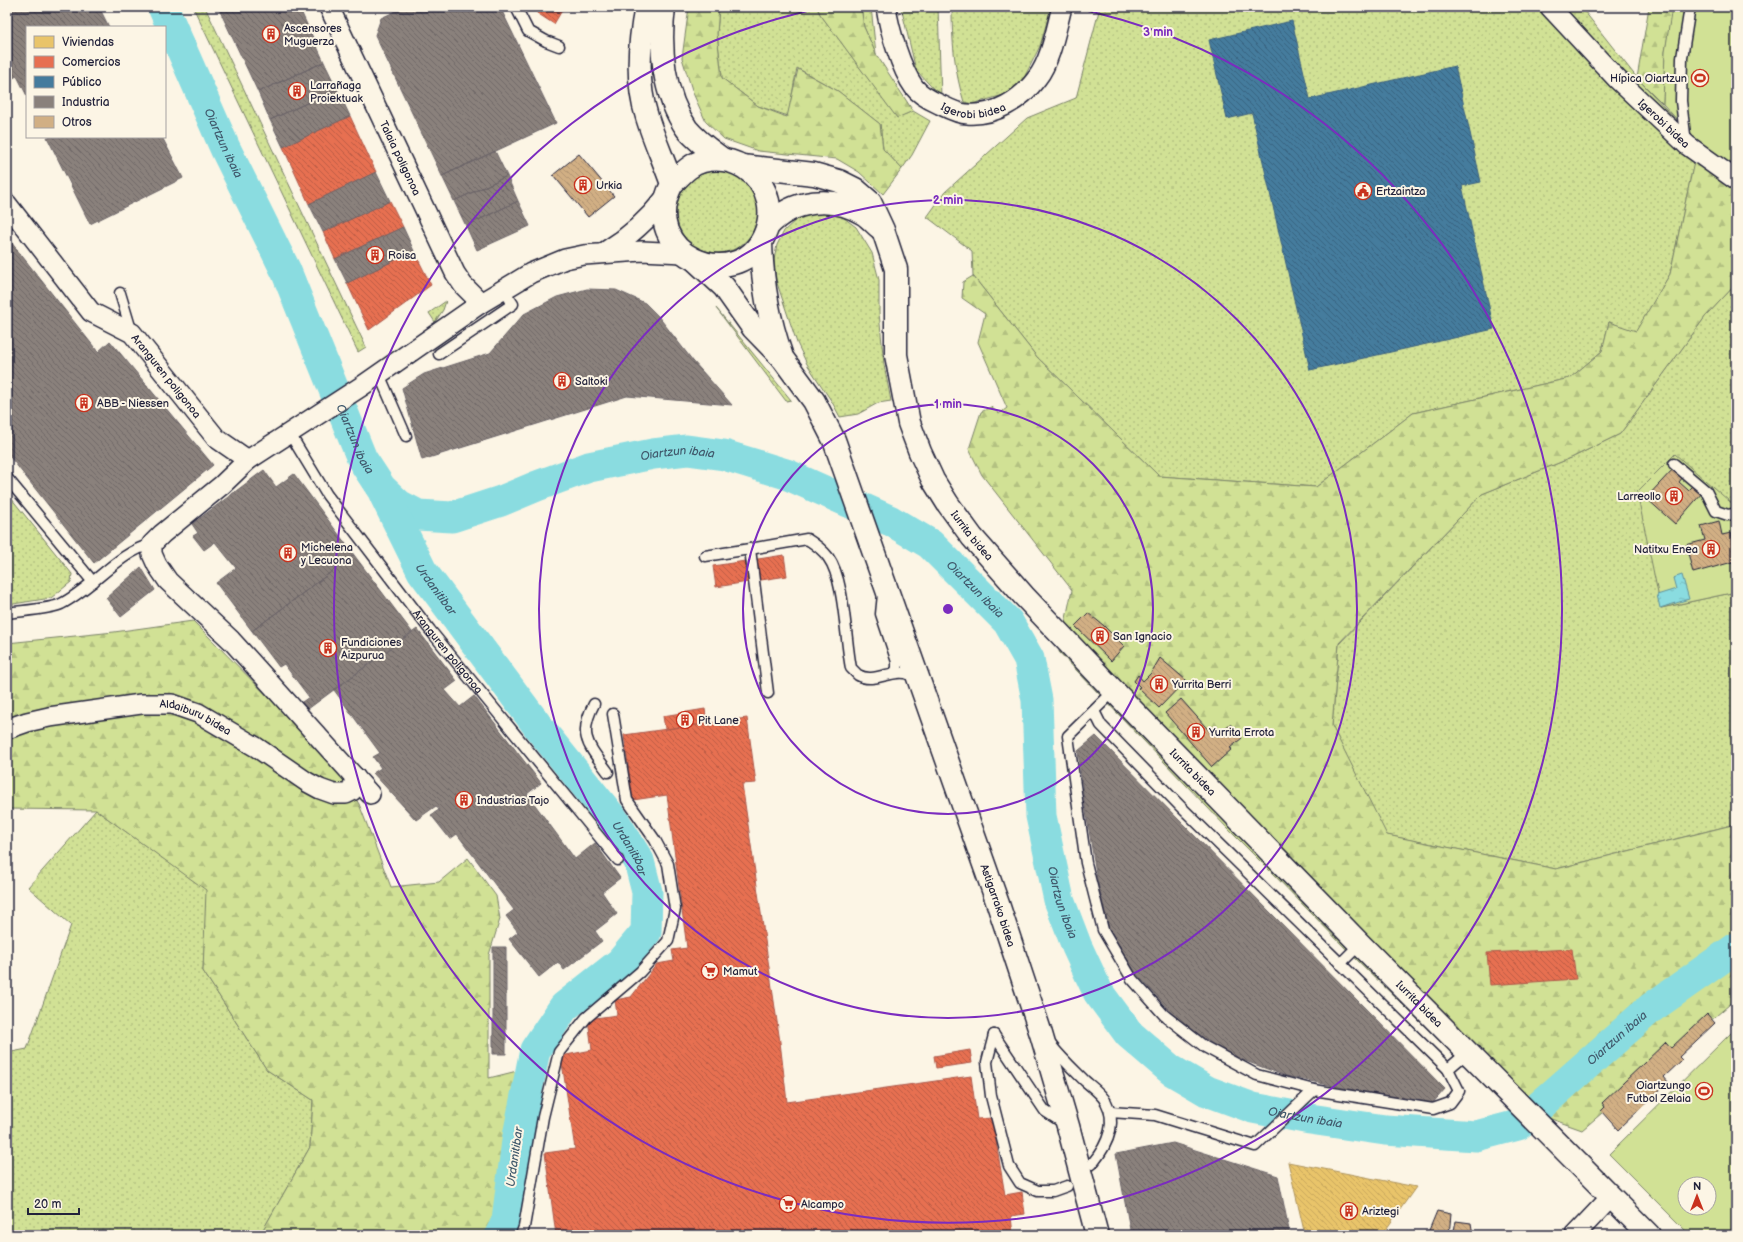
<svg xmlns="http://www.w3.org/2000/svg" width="1743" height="1242" font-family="'Balsamiq Sans',sans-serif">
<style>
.grass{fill:url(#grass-dots);stroke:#7a8268}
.forest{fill:url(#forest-firs);stroke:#7a8268}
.garden{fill:#d1e195;stroke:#7a8268;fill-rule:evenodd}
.water{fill:url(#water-ripples);stroke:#60929e}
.homes{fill:url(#homes-back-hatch);stroke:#ad935c}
.shops{fill:url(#shops-back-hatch);stroke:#ac584a}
.public{fill:url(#public-back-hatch);stroke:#3a6080}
.industry{fill:url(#industry-back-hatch);stroke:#6b6468}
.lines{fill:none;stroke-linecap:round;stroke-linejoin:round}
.river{stroke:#8adce0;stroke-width:31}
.building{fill:url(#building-back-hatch);stroke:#22223b}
.lane-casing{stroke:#22223b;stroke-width:13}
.street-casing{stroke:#22223b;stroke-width:22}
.secondary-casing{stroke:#22223b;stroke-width:25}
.lane{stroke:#fcf5e5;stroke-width:10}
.street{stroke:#fcf5e5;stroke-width:19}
.secondary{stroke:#fcf5e5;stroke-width:22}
.ring{fill:none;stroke:#7b2cbf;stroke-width:2}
.labels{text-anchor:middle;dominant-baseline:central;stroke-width:4;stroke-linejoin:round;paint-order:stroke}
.poi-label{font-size:11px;fill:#22223b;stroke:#fcf5e5;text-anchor:start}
.street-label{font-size:11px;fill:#22223b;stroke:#fcf5e5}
.water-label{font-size:12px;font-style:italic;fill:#415a6d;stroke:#fcf5e5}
.centre{fill:#7b2cbf;stroke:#fcf5e5;stroke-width:2}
.ring-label{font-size:12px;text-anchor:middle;font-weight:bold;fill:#7b2cbf;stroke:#fcf5e5;stroke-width:4;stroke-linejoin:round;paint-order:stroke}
</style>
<defs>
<pattern id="grass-dots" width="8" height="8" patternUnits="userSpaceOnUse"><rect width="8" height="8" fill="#d1e195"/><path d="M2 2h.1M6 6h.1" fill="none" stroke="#b3c181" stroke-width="1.8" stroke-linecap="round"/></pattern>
<pattern id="forest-firs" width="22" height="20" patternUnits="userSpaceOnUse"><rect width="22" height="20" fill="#d1e195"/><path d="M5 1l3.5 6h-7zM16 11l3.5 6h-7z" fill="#b3c181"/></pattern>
<pattern id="water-ripples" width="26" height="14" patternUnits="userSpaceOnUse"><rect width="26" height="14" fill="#8adce0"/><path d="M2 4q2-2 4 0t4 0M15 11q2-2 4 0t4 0" fill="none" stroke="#77bcc1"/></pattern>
<pattern id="homes-back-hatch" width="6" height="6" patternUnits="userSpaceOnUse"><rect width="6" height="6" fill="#e9c46a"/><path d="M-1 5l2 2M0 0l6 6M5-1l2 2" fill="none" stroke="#c8a85d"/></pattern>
<pattern id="shops-back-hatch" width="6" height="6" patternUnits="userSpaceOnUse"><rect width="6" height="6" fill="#e76f51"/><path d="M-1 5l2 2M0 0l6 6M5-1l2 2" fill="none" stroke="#bb5b44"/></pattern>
<pattern id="public-back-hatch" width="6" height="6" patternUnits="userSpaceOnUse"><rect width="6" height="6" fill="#457b9d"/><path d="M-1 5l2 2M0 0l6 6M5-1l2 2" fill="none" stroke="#396481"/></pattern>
<pattern id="industry-back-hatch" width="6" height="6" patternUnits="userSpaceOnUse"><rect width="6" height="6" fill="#8a817c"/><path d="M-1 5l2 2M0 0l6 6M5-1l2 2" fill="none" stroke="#706967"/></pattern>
<pattern id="building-back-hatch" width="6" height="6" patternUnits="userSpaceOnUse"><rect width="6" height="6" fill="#d1af84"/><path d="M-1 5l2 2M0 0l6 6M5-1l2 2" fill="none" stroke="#b39673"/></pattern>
</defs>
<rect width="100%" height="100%" fill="#fcf5e5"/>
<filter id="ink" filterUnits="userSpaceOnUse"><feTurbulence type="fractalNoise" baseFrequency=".025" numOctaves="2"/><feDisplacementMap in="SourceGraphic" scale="8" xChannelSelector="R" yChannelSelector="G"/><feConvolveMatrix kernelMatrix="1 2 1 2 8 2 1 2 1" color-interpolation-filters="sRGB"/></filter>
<g filter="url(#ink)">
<path class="grass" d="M193,7H205L366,347L358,352Z
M719,7H817L820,14L897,117L913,111L930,121L912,155L902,169L883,149L880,124L838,91L797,68L788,116L758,106L722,78L717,34Z
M861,7H871L876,54L864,27Z
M901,7H938L941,97L916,70Z
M952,7H1051L1040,46L1024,78L1007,94L972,104L964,102C954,70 952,40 952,7Z
M1100,7H1581L1637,78L1698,143L1670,274L1636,332L1609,322L1602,351L1570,378L1413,413L1316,487L1159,476L1037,357L973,276L972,251L927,217L945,192L1027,118L1076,98Z
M676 212a41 41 0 1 1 82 0a41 41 0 1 1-82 0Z
M817,211L840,215L856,227L872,253L879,280V313L884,365L891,401L878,403L858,414L840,417L832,402L807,364L797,343L776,280L774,260L777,245L784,231L799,217Z
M1736,284V507L1661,608L1736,592V824L1556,869L1386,835L1332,727L1339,644L1482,494L1571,458L1620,434L1705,317Z
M446,301L443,310L435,322L429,313Z
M716,308L791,400L786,401Z
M7,493L72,574L71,582L51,598L7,605Z
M96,810L207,890L203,971L267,1070L313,1100L310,1147L260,1235H7V1053L27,1049L71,925L28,887Z"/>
<path class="forest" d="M689,7H719L717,34L722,78L758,106L787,117L798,69L838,91L880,124L883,149L902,169L883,194L859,172L837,159L758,151L724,139L706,122L693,93L682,58Z
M817,7H861L864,27L876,54L913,111L897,118L820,14Z
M1649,7H1673L1665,52L1663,104L1637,78Z
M1698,143L1736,170V284L1705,317L1620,434L1571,458L1482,494L1339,643L1332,726L1387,835L1556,869L1736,824V999L1582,1130L1501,1101L1350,953L1272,873L1228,829L1059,652L1072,590L982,475L969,449L981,412L991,407L999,414L1007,408L978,342L985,314L962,298L963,282L973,276L1037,357L1159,476L1316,487L1413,413L1570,378L1602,351L1609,322L1636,331L1670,274Z
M193,621L335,764L359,804L391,887L439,882L468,858L496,896L500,919L489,955V1078L517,1071L496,1223L491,1235H260L310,1147L313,1100L267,1070L203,971L206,890L96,810L7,809V643L114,632Z"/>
<path class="garden" d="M1672,7H1736V170L1698,143L1663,104L1665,52Z
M1675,454L1736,507V592L1661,608L1637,492Z
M1736,1028V1235H1690L1609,1154ZM1685,1184H1709V1208H1685Z"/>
<path class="water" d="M1682,575L1689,599L1660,608L1657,595L1676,589L1673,578Z"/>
<path class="homes" d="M1288,1162L1416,1187L1382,1235H1305Z"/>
<path class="shops" d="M534,7H564L554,24L537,13Z
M350,116L376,172L309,204L283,147Z
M390,201L403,227L335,259L323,232Z
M414,251L431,285L369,330L347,283Z
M784,555L787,576L716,587L713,566Z
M705,709L707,724L665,729L663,716Z
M747,718L756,783L742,784L780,1042L787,1102L971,1076L977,1119L992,1118L1005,1195L1022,1192L1025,1214L1011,1216L1013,1235H556L545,1153L575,1149L561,1056L592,1050L588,1019L617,1015L615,1000L631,997L657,964L674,961L672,950L687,948L667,795L633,800L624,735Z
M1572,949L1576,979L1490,985L1487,953Z
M970,1050L972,1063L936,1068L934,1056Z"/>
<path class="public" d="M1292,21L1310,99L1455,66L1481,182L1462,186L1494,329L1310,370L1252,113L1227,119L1209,40Z"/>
<path class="industry" d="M7,7H99L109,27H27V96L17,76L7,81Z
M218,7H299L324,62L258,92Z
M405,7H500L556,123L442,176L375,35L381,18Z
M324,62L337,89L270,120L258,92Z
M337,89L350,116L283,147L270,120Z
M47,137H162L183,178L90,224Z
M495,151L507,176L454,201L442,176Z
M376,172L390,201L323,232L309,204Z
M507,176L518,201L466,226L454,201Z
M518,201L530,226L477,250L466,226Z
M403,227L414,251L347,283L335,259Z
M7,237L98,352L110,341L213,465L94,563L7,453Z
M587,289L616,290L645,303L658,316L693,361L732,405L627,396L422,460L402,388L424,374L490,353L524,314L557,297Z
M264,470L276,487L294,474L354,555L252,631L216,583L236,568L215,542L204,550L193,536L198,533L192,524Z
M354,555L412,632L308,709L302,702L309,697L284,664L279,667L252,631Z
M141,567L155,590L121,617L106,598Z
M417,629L457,681L445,690L460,707L474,696L541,783L527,794L575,859L595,843L620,878L602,892L617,914L595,931L602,941L564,970L558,962L539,977L509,939L518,932L506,916L514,910L457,834L450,839L431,815L439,810L436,806L416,820L373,773L381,768L373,757L380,753L334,690Z
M1096,736L1445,1089L1430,1106L1286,1076L1227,1054L1176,1018L1134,971L1109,929L1097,879L1083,793L1078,751Z
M493,947H506V1054H493Z
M1173,1143L1278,1176L1290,1235H1131L1116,1154Z"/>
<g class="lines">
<g class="river">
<path id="s1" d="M163,7L225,148L286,271L362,459L381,488L399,505L418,515L452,517L501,501L537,486L589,467L653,454L687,450L724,455L786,474L891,521L930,544L1008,622L1029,659L1037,700L1041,816L1059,900L1077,947L1098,992L1129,1034L1171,1070L1207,1091L1253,1108L1310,1119L1385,1130L1476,1136L1518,1125L1651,1008L1736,948"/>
<path id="s2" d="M384,494L422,571L540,729L613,819L639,861L647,892L646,932L620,963L564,1007L535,1050L517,1141L507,1220L500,1235"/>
</g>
</g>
<path class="building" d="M579,154L614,196L588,217L553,175Z
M1674,468L1683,477L1679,482L1688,490L1693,485L1702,493L1675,524L1646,498Z
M1719,521L1722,535L1731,533L1736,552V561L1693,573L1686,545L1705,540L1701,526Z
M1088,613L1103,625L1124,646L1111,661L1075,626Z
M1160,658L1186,680L1159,708L1138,688L1140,687L1134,681L1138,675L1143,681L1151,673Z
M1181,699L1212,734L1216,730L1219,733L1230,724L1242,738L1230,748L1232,749L1212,767L1165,713Z
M1707,1014L1715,1023L1679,1057L1682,1060L1664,1077L1668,1082L1618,1130L1601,1111L1605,1107L1602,1103L1666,1042L1671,1048Z
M1437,1211L1451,1214L1449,1235H1427Z
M1456,1221L1471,1223L1473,1235H1453Z"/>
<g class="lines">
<defs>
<g id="lane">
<path d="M516,7L528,31L546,41L559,46"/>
<path d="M1686,143L1681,101L1682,58L1690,7"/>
<path d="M120,293L132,333"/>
<path d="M439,354L513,304L503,289"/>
<path d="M379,374L406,436"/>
<path id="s3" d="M290,434L327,495L430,630L618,860"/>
<path d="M1674,464L1706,491L1716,511L1728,515L1736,513"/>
<path d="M7,478L93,582"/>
<path d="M705,556L750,549"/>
<path d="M883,594L881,614L897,662V669L894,673"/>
<path d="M7,613C19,611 52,609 61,604C93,588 118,552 152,544"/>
<path d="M768,693L750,549L807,539C815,544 822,549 828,557C845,580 845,638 851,668C853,670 856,673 858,675C877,686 897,662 917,679"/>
<path d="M594,704C577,736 589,746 608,772"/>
<path d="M1094,711L1101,725L1181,807L1448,1069L1459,1091L1450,1103L1433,1109L1314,1090L1257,1075L1205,1047L1164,1015L1132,979L1103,930L1086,863L1068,736L1114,691"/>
<path d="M1340,964L1360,944"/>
<path d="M994,1035L987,1062L991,1096L1009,1166L1020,1183L1038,1191H1053L1067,1186"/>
<path d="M994,1035L1045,1111L1065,1124"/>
<path d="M1051,1045C1061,1058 1073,1069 1085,1081C1092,1087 1102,1094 1106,1102C1118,1124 1106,1147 1092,1164"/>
<path d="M1448,1069L1468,1052"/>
<path d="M1110,1112L1155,1115L1255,1146L1314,1090"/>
<path d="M521,1235L524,1227L543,1117L559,1052L586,1018L640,972L668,941L675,909L668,864L655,840L627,800L613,714"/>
</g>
<g id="street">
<path id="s4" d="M329,7L455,273L463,285L481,303"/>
<path id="s5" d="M886,7C889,29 901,69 914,87C920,95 930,100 939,104C947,108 958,114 967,114C995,116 1021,100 1037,78C1051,60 1056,29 1062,7"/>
<path id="s6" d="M1550,7L1617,79L1687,145L1736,180"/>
<path id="s7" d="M7,204L91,312L132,333L216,438L248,460"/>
<path d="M606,251C629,237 648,220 665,198"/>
<path id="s8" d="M7,729L27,722L49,717L141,704H172L198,713L256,747L307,782L320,789L334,794H346L352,791L355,777"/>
<path d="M370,794L231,640L168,581L157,565L152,554V544L162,534L222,485L248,460L362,386L481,303L531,273L565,259L584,255L642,251L683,253"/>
<path d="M1575,1235L1611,1197"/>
</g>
<g id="secondary">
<path d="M646,7C639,42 636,83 647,117C654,140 664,161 672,184C635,255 737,296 764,236C769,225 771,213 768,201C761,172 733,154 703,161C690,164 681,175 672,184"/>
<path d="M664,7C659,47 663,95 687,129C697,141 710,150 722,159"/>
<path id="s9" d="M742,166L814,174L839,181L855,189L870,202L883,230L896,269V355L909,423L920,452L933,480L948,504L972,537L1024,596L1114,691L1360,944L1649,1235"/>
<path d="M768,226C793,199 833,195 864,214C870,218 875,224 880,228"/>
<path d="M761,242C762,281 768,317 781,354"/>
<path id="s10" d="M696,261L724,287L753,328L783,359L814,401L834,440L998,904L1041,1034L1068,1126L1097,1235"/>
</g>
</defs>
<use href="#lane" class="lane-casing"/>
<use href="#street" class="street-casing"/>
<use href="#secondary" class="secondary-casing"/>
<use href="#lane" class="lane"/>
<use href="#street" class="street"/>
<use href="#secondary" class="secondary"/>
</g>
</g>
<g class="ring">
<circle cx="948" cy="609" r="205"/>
<circle cx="948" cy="609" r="409"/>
<path d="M1070 7A614 614 0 1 1 826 7"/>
</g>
<defs>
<symbol id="building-ring" viewBox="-11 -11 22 22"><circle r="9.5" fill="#fcf5e5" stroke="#c8321e" stroke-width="1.5"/><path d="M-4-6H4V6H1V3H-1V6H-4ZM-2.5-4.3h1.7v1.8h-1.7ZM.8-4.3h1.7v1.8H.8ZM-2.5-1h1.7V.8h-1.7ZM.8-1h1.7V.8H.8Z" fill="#c8321e"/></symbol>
<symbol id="stadium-ring" viewBox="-11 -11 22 22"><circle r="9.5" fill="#fcf5e5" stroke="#c8321e" stroke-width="1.5"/><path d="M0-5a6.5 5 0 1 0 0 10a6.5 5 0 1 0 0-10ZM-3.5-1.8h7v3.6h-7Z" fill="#c8321e"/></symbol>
<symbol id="civic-ring" viewBox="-11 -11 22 22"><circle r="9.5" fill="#fcf5e5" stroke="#c8321e" stroke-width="1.5"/><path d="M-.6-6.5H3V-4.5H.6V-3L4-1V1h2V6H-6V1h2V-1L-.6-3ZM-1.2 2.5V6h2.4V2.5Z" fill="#c8321e"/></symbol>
<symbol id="supermarket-ring" viewBox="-11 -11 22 22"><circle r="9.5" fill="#fcf5e5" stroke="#c8321e" stroke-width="1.5"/><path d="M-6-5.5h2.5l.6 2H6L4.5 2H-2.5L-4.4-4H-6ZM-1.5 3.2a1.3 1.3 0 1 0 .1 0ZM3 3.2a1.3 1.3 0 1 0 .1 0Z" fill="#c8321e"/></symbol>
</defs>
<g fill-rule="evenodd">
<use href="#building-ring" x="261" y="24" width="20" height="20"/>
<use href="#stadium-ring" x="1690" y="68" width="20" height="20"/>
<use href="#building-ring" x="287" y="81" width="20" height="20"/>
<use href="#building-ring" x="573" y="175" width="20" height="20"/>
<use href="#civic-ring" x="1353" y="181" width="20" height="20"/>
<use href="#building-ring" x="365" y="245" width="20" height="20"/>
<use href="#building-ring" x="552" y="371" width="20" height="20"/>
<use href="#building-ring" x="74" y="393" width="20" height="20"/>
<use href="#building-ring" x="1664" y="486" width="20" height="20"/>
<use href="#building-ring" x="1701" y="539" width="20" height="20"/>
<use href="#building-ring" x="278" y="543" width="20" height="20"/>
<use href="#building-ring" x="1090" y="626" width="20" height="20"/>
<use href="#building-ring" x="318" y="638" width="20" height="20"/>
<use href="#building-ring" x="1149" y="674" width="20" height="20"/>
<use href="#building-ring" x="675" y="710" width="20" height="20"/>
<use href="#building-ring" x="1186" y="722" width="20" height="20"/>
<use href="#building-ring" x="454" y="790" width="20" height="20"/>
<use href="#supermarket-ring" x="700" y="961" width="20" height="20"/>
<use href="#stadium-ring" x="1694" y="1081" width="20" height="20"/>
<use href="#supermarket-ring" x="778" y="1194" width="20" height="20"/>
<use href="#building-ring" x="1339" y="1201" width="20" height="20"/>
</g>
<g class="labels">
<g class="poi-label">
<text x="284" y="28">Ascensores<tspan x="284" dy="13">Muguerza</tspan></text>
<text x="1687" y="78" text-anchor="end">Hípica Oiartzun</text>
<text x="310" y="85">Larrañaga<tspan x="310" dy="13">Proiektuak</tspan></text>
<text x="596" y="185">Urkia</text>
<text x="1376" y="191">Ertzaintza</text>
<text x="388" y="255">Roisa</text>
<text x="575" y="381">Saltoki</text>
<text x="97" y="403">ABB - Niessen</text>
<text x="1661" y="496" text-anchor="end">Larreollo</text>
<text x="301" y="547">Michelena<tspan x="301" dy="13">y Lecuona</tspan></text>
<text x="1698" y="549" text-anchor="end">Natitxu Enea</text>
<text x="1113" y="636">San Ignacio</text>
<text x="341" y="642">Fundiciones<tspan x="341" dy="13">Aizpurua</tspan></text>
<text x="1172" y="684">Yurrita Berri</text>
<text x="698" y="720">Pit Lane</text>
<text x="1209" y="732">Yurrita Errota</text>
<text x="477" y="800">Industrias Tajo</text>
<text x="723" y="971">Mamut</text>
<text x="1691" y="1085" text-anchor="end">Oiartzungo<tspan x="1691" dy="13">Futbol Zelaia</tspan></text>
<text x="801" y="1204">Alcampo</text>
<text x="1362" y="1211">Ariztegi</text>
</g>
<g class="street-label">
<text stroke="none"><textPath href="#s5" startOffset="152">Igerobi bidea</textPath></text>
<text stroke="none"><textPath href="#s6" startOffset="163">Igerobi bidea</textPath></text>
<text stroke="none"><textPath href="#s4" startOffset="167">Talaia poligonoa</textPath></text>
<text stroke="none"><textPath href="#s7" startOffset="238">Aranguren poligonoa</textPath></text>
<text stroke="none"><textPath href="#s9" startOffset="493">Iurrita bidea</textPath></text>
<text stroke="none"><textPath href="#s3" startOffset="269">Aranguren poligonoa</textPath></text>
<text stroke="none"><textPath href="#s8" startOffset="194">Aldaiburu bidea</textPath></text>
<text stroke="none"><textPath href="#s9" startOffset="817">Iurrita bidea</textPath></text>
<text stroke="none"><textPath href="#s10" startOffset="721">Astigarrako bidea</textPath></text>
<text stroke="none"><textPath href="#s9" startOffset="1141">Iurrita bidea</textPath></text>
</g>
<g class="water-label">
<text stroke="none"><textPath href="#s1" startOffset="149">Oiartzun ibaia</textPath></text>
<text stroke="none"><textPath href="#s1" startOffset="473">Oiartzun ibaia</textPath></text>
<text stroke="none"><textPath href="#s1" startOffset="845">Oiartzun ibaia</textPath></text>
<text stroke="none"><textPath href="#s2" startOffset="109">Urdanitibar</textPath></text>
<text stroke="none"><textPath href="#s1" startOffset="1181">Oiartzun ibaia</textPath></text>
<text stroke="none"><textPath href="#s2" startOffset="433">Urdanitibar</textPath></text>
<text stroke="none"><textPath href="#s1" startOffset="1517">Oiartzun ibaia</textPath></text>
<text stroke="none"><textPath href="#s1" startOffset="2212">Oiartzun ibaia</textPath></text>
<text stroke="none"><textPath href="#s1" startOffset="1865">Oiartzun ibaia</textPath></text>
<text transform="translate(515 1157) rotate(-82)">Urdanitibar</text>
</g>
</g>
<circle cx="948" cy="609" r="6" class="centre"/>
<g class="ring-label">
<text x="1158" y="36">3 min</text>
<text x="948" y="204">2 min</text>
<text x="948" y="408">1 min</text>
</g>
<rect width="1743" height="1242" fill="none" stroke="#fcf5e5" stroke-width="24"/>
<rect x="12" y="12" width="1719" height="1218" fill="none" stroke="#22223b" stroke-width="1.5" filter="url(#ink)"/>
<rect x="26" y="26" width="140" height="112" fill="#fcf5e5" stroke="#a5a1a1"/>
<rect x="34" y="36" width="20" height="12" fill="#e9c46a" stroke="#a5a1a1"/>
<text x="62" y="46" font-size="12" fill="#22223b">Viviendas</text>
<rect x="34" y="56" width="20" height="12" fill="#e76f51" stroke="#a5a1a1"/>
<text x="62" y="66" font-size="12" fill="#22223b">Comercios</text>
<rect x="34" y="76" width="20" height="12" fill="#457b9d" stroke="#a5a1a1"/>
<text x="62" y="86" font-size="12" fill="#22223b">Público</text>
<rect x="34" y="96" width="20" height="12" fill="#8a817c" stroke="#a5a1a1"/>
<text x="62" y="106" font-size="12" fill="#22223b">Industria</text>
<rect x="34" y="116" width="20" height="12" fill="#d1af84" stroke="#a5a1a1"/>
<text x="62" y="126" font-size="12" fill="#22223b">Otros</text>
<g transform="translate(1697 1196)"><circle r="19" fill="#fcf5e5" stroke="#a5a1a1"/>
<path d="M0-3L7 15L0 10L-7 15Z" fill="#c8321e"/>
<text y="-6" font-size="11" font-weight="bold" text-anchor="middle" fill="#22223b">N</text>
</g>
<path d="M28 1208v6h51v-6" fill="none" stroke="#22223b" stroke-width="2"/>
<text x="34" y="1208" font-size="12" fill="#22223b" stroke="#fcf5e5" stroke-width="3" paint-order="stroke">20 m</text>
</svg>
